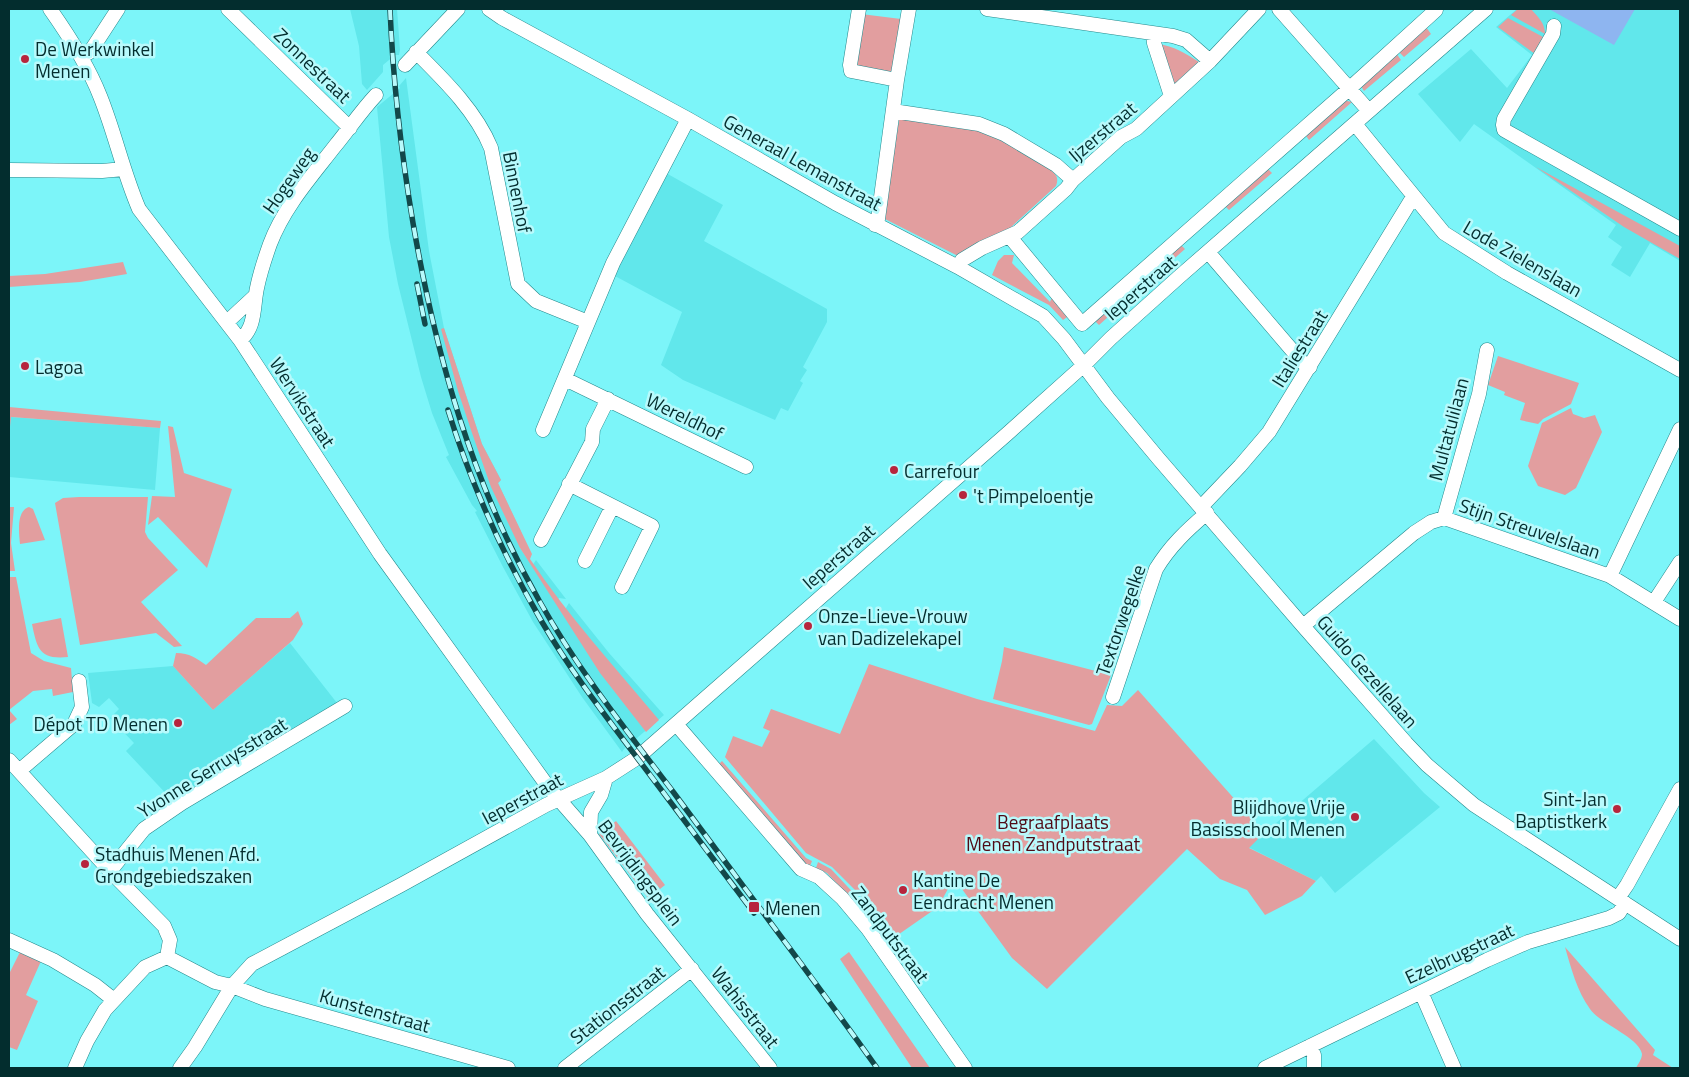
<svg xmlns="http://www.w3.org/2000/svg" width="1689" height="1077" font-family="'Titillium Web',sans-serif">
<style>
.built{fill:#61e7eb}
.green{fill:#e29e9f}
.water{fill:#8eb5f0}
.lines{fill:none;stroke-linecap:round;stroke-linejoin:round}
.minor-casing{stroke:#25888b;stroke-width:15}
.minor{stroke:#fff;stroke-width:14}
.rail-casing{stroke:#13484a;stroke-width:5.5}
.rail{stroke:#b8fafc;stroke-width:4;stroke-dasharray:11;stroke-linecap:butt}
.poi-dot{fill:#b7253d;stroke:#b8fafc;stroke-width:2}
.labels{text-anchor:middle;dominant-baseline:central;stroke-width:5;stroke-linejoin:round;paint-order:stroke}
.poi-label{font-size:19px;fill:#032d2e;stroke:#b8fafc;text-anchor:start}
.street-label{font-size:19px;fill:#032d2e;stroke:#b8fafc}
.park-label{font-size:19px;fill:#500a15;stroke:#b8fafc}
</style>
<rect width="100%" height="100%" fill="#7cf5f9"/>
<path class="built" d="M350,9H397L400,50L399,55H395L383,65V72L367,90L362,84L359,46Z
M1517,9H1680V261L1650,243L1630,277L1611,265L1622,247L1608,237L1616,225L1474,124L1460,142L1418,94L1471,49L1507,88L1532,55L1496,27Z
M406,78L429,251L444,328L482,444L501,480L498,483L522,534L520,548L532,566L536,560L566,599L559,598L556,603L563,613L569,603L609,653L664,715L624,749L622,752L582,697L533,622L503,567L475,512L477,511L472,505L446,457L449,455L432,413L421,377L398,284L389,237L377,107L400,88L399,86Z
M666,173L723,205L704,241L827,309V322L803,367L807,370L800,381L803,383L788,411L781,408L775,420L683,380L661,365L682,312L615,276L620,262Z
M10,417L160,428L155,490L9,477Z
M290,643L337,703V707L171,799L126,751L134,743L110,718L119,709L109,698L99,707L92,703L88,673L173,666L213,710Z
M1374,739L1424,793L1440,807L1335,893L1321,876L1316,881L1248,847Z"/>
<path class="green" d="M1518,9H1531C1538,17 1545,23 1545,34L1511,15Z
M861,14L901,19L894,72L853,67Z
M1508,18L1545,38L1535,54L1498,27Z
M1426,27L1431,34L1404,57L1398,51Z
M1158,44C1174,46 1185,53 1199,62L1170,88Z
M1396,53L1401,60L1364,91L1361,86Z
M1342,100L1352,102L1309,140L1304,133Z
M902,116C929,121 957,124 983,131C996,134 1045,162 1053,172C1058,176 1058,181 1056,186L1009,229L958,256L885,219V210L899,120Z
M1266,167L1272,173L1229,210L1223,204Z
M1536,167L1680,246V259L1624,227Z
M1179,243L1185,249L1099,325L1093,319Z
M1004,255H1014L1012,263L1050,302L1053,295L1070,315L1063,320L1049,305L992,275L998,261Z
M123,262L127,274L80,282L9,287V276L45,274Z
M444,328L482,444L501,480L498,483L532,554L530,559C568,616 615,667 659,720L646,732L600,673L520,548L491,487L472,433L458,391L441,329Z
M1498,356L1579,383L1571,404L1543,419L1538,424L1520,420L1525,403L1504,395L1505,392L1488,385Z
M9,407L161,421L160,428L11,417L9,436Z
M1571,408L1573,414L1584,418L1595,415L1602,432L1576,488L1565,495L1538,486L1528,466L1542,423Z
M168,426L173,427L184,473L232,489L207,568L158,517L148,525L152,496L175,497Z
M79,497H148L145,532L148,538L178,570L141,602L182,646L174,647L156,633L80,645L55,503L63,498Z
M9,507H14L11,543L15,571H9Z
M29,507L33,509L45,540L20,544C19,533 16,511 29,507Z
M9,577H16L31,653L44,661L71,668L73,692L53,696L52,689L33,691L9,710L17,719L9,725Z
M298,611L303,624L293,640L213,710L173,666L176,653C190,653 196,658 206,665L256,618H290Z
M61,618L68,657C39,660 37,648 32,624Z
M1004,647L1111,675L1092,724L1089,725L993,699L1002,661Z
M869,664L977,699L1095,731L1107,705L1122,706L1138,690L1238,803L1249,813L1258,839L1249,848L1316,881L1302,896L1265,915L1247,890L1220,879L1187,849L1047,989L1012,958L954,878L938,907L892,939L864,899L832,867L806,853L725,757L733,736L762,747L770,731L763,728L771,709L840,734Z
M722,761L806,858L812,861L810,866L806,865L718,765Z
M616,821L665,885L660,889L610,826Z
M606,829L655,893L648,898L599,834Z
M818,862L831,869L862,902L858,906L827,873L816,868Z
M1565,947L1655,1050L1653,1055L1673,1068H1636C1638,1064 1642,1059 1642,1054C1639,1037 1600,1024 1590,1009C1577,991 1571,968 1565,947Z
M20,952L41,961L26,995L38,1001L17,1050L9,1047V974Z
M849,952L930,1068H912L840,959Z"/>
<path class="water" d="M1549,9H1635L1614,45Z"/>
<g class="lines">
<defs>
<path id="minor" d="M50,9C69,36 88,65 100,96C115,133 123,172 139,209L240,340L380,554L549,788L590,835L647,914L770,1068
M228,9L350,128
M489,9L502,18L688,119L835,203L958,267L1043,316L1064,339L1108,398L1158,458L1303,626L1406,743L1427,765L1474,805L1680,939
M859,9L850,65L851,71L897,80
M987,9L1173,36L1186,40L1210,61
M1279,9L1369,111
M1554,26L1553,34L1504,119L1503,125L1504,130L1680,229
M1153,34L1154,43L1171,96
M416,52C444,80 476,111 491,148L518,284L536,301L588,322
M81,57L90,52L118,9
M405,65L458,9
M893,111L979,124L1004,134L1056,165L1073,180
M1355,124L1444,233L1507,273L1680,370
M9,170L102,171L124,169
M875,225L878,219L897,80L909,9
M1010,237L1082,324L1350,88L1436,10
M1208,252L1303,363L1310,367
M958,267L962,260L982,248L1018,232L1066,189L1073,180L1121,137L1136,129L1210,61L1259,9
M227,322L254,297
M240,340C256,328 253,306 257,288C260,273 265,258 270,244C284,207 311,177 335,146C349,129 361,111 376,95
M565,379L746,467
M543,430L613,263L688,119
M569,484L652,526L622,587
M1201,507L1240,466L1269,432L1413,197
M1444,518L1479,394L1487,350
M541,540L592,442L593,429L608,399
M585,561L612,507
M1610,576L1680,429
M1654,602L1680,562
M1303,626L1414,533L1431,522L1444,518L1610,576L1680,619
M1113,697L1156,569C1170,546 1187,530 1207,513
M676,724L801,869L819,877L842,898L868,929L965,1068
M9,760L110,871L164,926L170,940L167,957L145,967L105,1010L87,1041L75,1068
M19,771L74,724L82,707L79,681
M590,835L591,812L601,795L606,778
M110,871L144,829L182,803L345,706
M1618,898L1627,885L1680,789
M9,940L53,960L95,985L114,1000
M167,957L215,982L232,986L265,999L508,1068
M1421,992L1454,1068
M1310,1046L1314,1055V1068
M180,1068L195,1047L232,986L252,964L401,885L546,805L606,778L637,758L1007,434L1084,365L1111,338L1180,276L1486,9
M565,1068L692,969
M1265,1068L1487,960L1528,942L1609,918L1619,913L1625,903"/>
</defs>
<use href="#minor" class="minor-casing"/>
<use href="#minor" class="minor"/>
<defs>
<path id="rail" d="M390,9C393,81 401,152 413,223C436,356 472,484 540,602C578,670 627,731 674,793C742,885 811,975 877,1068
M417,284L425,324
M448,410C471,484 503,555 542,622C570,670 604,714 638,759C677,810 715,862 754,913"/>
</defs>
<use href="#rail" class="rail-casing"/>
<use href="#rail" class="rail"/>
</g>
<g class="poi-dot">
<circle cx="25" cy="59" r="5"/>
<circle cx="25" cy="366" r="5"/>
<circle cx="894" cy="470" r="5"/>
<circle cx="963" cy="495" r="5"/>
<circle cx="808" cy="626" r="5"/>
<circle cx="178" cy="723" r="5"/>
<circle cx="1617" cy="809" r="5"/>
<circle cx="1355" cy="817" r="5"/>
<circle cx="85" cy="864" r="5"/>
<circle cx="903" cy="890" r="5"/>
<rect x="748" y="901" width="12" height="12" rx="2.5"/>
</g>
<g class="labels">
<g class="poi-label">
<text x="35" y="48">De Werkwinkel<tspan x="35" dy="22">Menen</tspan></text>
<text x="35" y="366">Lagoa</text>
<text x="904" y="470">Carrefour</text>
<text x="973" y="495">'t Pimpeloentje</text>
<text x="818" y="615">Onze-Lieve-Vrouw<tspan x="818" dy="22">van Dadizelekapel</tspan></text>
<text x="168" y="723" text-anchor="end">Dépot TD Menen</text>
<text x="1607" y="798" text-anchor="end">Sint-Jan<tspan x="1607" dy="22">Baptistkerk</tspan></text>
<text x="1345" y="806" text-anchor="end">Blijdhove Vrije<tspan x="1345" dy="22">Basisschool Menen</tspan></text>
<text x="95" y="853">Stadhuis Menen Afd.<tspan x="95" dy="22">Grondgebiedszaken</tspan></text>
<text x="913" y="879">Kantine De<tspan x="913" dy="22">Eendracht Menen</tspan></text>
<text x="765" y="907">Menen</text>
</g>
<g class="street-label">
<text transform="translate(313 65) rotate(44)">Zonnestraat</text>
<text transform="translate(1102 131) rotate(-40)">Ijzerstraat</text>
<text transform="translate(803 162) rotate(29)">Generaal Lemanstraat</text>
<text transform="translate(288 180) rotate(-55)">Hogeweg</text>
<text transform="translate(518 192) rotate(79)">Binnenhof</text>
<text transform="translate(1523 258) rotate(30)">Lode Zielenslaan</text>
<text transform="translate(1140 287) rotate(-41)">Ieperstraat</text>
<text transform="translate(1299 348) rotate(-58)">Italiestraat</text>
<text transform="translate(303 402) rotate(57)">Wervikstraat</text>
<text transform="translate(685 416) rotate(26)">Wereldhof</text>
<text transform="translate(1448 429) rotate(-75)">Multatulilaan</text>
<text transform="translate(1530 528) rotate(19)">Stijn Streuvelslaan</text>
<text transform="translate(838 556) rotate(-41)">Ieperstraat</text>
<text transform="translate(1120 620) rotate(-71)">Textorwegelke</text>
<text transform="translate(1368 671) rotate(49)">Guido Gezellelaan</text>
<text transform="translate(212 767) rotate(-32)">Yvonne Serruysstraat</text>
<text transform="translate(522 798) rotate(-28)">Ieperstraat</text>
<text transform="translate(641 872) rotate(53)">Bevrijdingsplein</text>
<text transform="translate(891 934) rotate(53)">Zandputstraat</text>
<text transform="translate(1459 953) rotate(-25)">Ezelbrugstraat</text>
<text transform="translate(617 1004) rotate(-38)">Stationsstraat</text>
<text transform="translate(746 1007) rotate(52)">Wahisstraat</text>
<text transform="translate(375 1010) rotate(16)">Kunstenstraat</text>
</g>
<g class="park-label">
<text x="1053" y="821">Begraafplaats<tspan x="1053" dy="22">Menen Zandputstraat</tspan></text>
</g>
</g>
<rect width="1689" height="1077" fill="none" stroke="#032d2e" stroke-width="20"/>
</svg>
